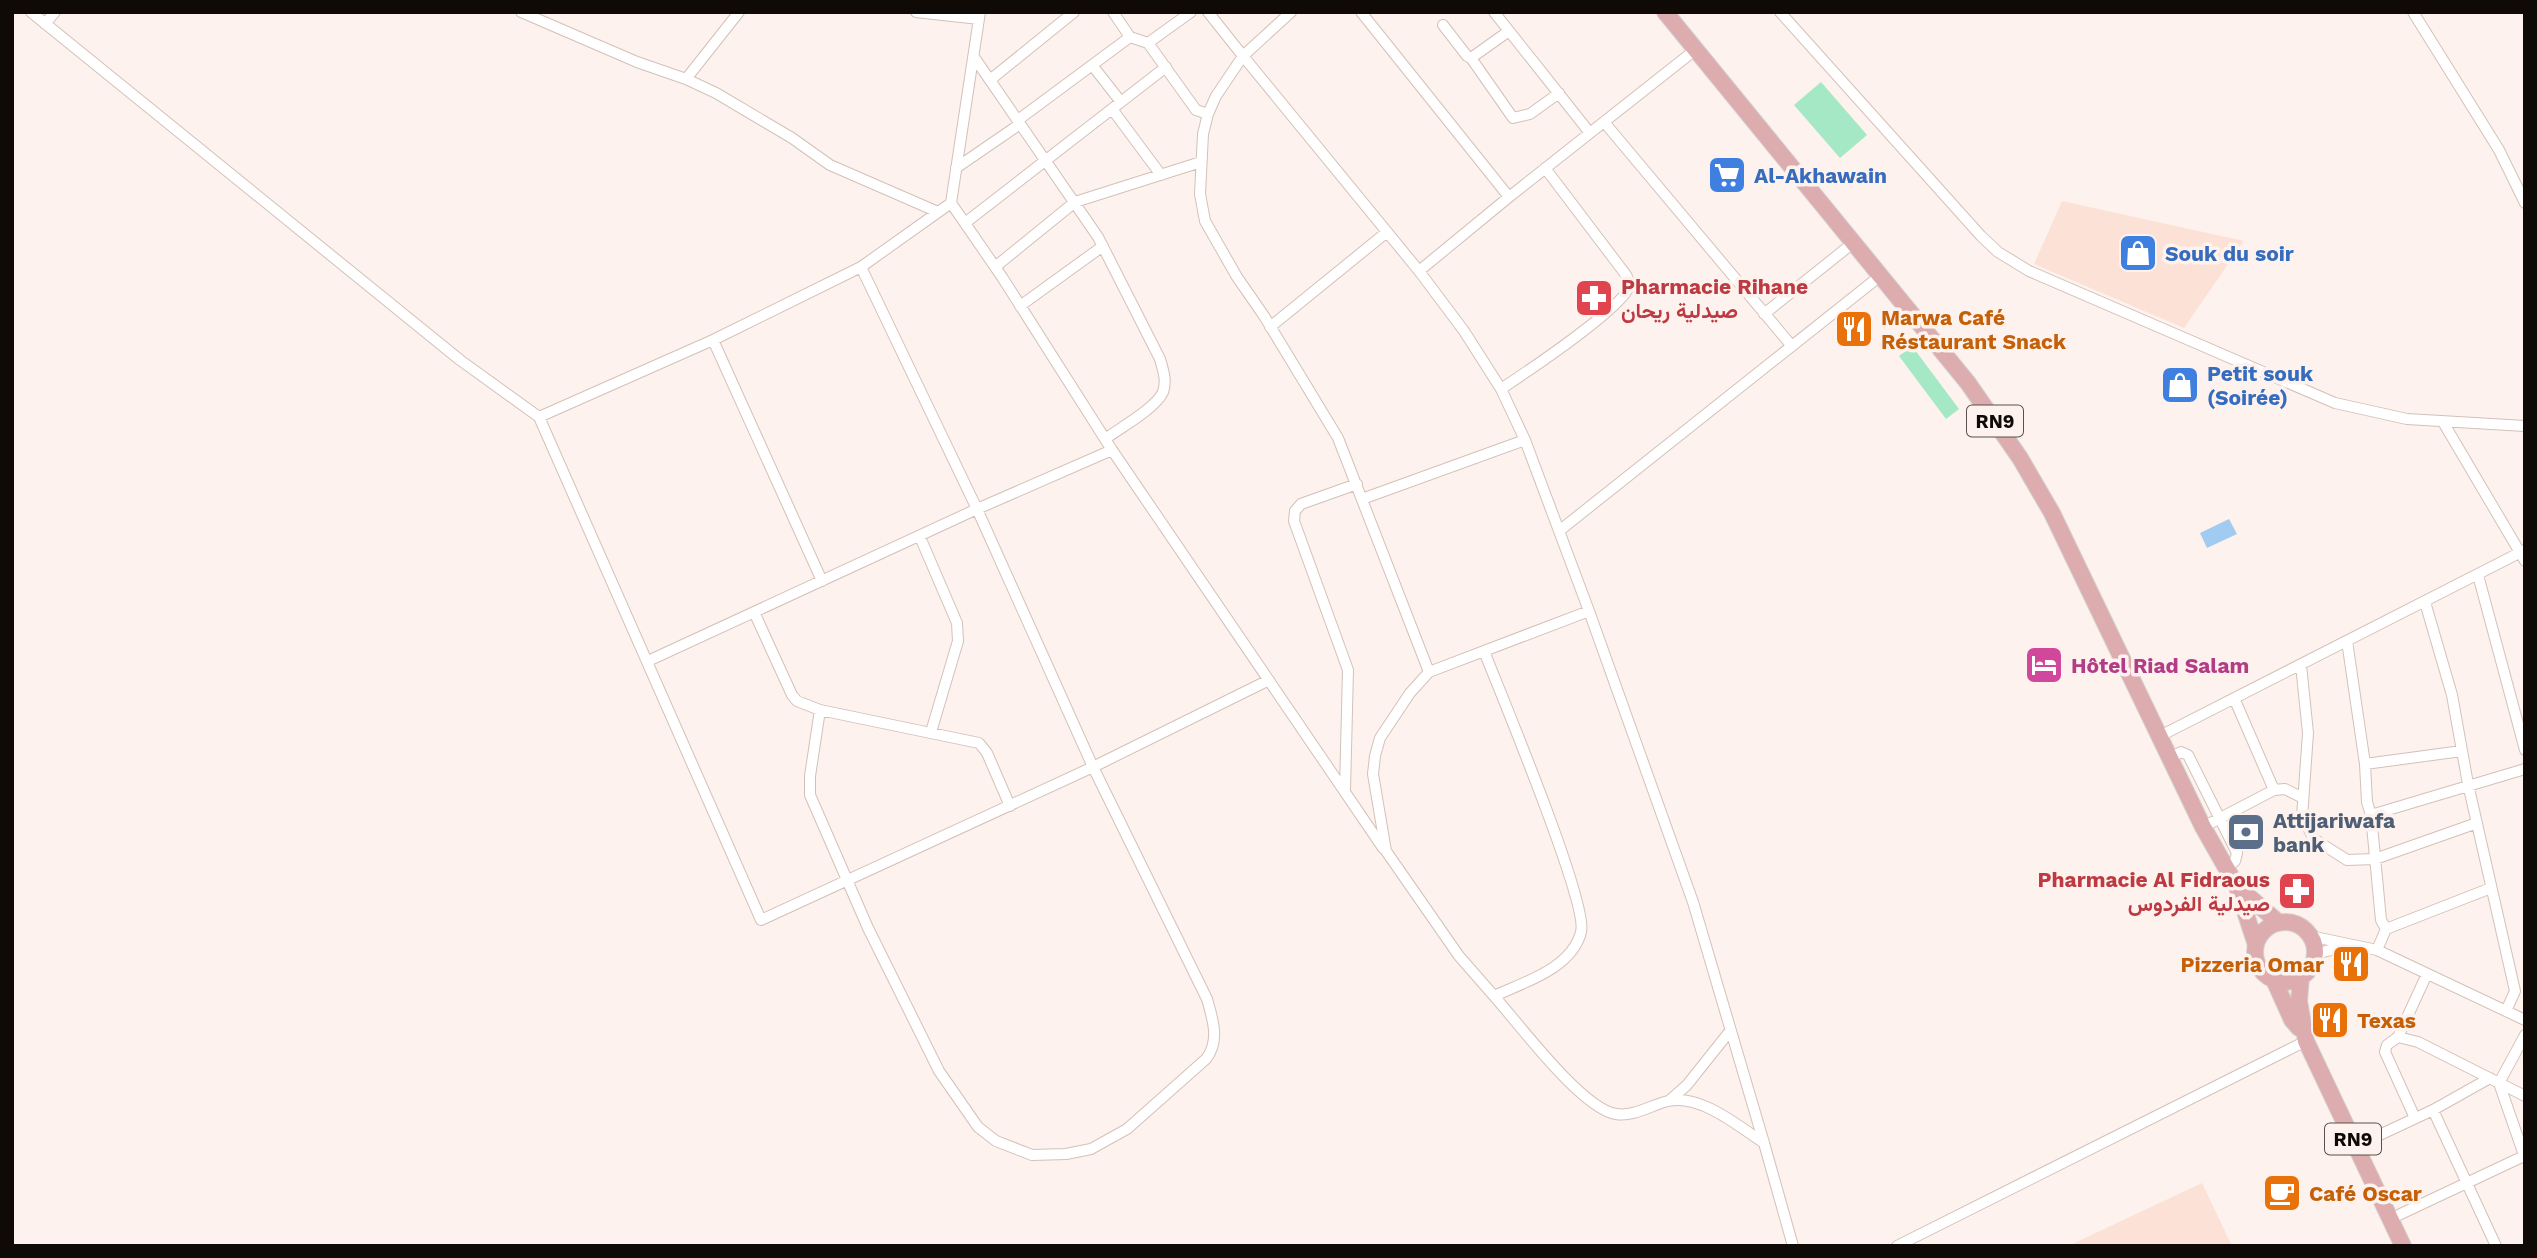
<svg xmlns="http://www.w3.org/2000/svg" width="2537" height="1258" font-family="'Work Sans',Vazirmatn,sans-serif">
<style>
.built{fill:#fce2d6}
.green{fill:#a4e8c6}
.water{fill:#a2cbf1}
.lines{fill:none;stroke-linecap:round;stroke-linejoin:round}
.street-casing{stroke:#d3c1b9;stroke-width:12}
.primary-casing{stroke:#d4d3d2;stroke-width:18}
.street{stroke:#fff;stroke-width:10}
.primary{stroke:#ddacaf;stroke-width:16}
.labels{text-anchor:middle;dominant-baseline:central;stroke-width:7;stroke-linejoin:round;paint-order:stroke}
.shield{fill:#fdf2ed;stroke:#57504c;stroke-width:2}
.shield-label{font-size:19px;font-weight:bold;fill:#100a07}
.shop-label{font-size:21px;font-weight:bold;fill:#366cbe;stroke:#fdf2ed;text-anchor:start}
.health-label{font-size:21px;font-weight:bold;fill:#be3a42;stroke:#fdf2ed;text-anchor:start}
.food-label{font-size:21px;font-weight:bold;fill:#c56008;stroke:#fdf2ed;text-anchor:start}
.hotel-label{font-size:21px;font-weight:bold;fill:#b23c85;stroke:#fdf2ed;text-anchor:start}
.service-label{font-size:21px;font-weight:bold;fill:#4e5e75;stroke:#fdf2ed;text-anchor:start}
</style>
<rect width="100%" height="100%" fill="#fdf2ed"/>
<path class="built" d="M2062,201L2244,241L2184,328L2034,264Z
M2202,1183L2232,1246H2068Z"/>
<path class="green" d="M1821,82L1867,135L1840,158L1794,105Z
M1912,346L1959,409L1946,419L1899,356Z"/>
<path class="water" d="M2229,519L2237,534L2207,548L2200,533Z"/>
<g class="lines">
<defs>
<path id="street" d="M31,12L460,360L539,417L761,920L1093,767L1269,680
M521,12L637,62L686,79L716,93L792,138L830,165L938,212
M916,12L979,19
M1113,12L1130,37L1148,43L1196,110L1208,114
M1208,12L1243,56L1291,12
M1361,12L1509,197
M1494,12L1590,133
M1780,12L1981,236L1998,252L2029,271L2335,403L2407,419L2525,426
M2413,12L2499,150L2525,203
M45,24L55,12
M1443,25L1467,56L1471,58L1509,31
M1148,43L1191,12
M974,57L1098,237L1160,359C1163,370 1167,380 1163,392C1156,408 1120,428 1105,439
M1471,58L1513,118L1530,114L1559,93
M1092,65L1121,102
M686,79L739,12
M990,80L1074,12
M1112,109L1161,175
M1018,120L1130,37
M1604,122L1791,345
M956,168L1020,124
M951,203L1002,277L1112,450L1383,848
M965,223L1166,67
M995,267L1075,202L1201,162
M1419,271L1509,197L1695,50
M1020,306L1103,246
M1764,314L1853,243
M1270,327L1387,232
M713,340L822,581
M1501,389C1522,375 1626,306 1629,286C1630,279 1624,272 1620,267L1545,168
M539,417L713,340L861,267L951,203L980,12
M2443,422L2525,561
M1362,499L1525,440
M1559,531L1880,276
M920,537L957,623L958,641L931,732
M2478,575L2525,750
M2425,602L2452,695L2468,784L2515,991L2506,1011
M754,612L792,695L797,701L820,710L979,743L987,753L1010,806
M2347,641L2365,764L2367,802L2371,815L2381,920L2386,929L2377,950
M1484,651C1500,692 1589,904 1581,932C1572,968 1525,982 1494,996L1459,956L1386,851L1373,774L1375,756L1380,738L1410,693L1429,672L1338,438L1264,316L1237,277L1205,221L1200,194L1203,134L1208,114L1216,96L1243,56L1419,271L1464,331L1501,389L1525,440L1589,611
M648,661L977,509L1112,450
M2301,665L2308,733L2302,817L2314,839L2347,860L2375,859L2477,823
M1429,672L1589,611L1693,902L1764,1143
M2234,698L2274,790
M820,710L810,776V795L868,928L939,1071L978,1127L996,1141L1032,1155L1066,1154L1091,1149L1127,1129L1206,1059C1220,1041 1213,1020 1207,999L1093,767L977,509L861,267
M2160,736L2525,550
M2170,758L2181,752L2188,755L2237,853L2235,861L2226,868
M2365,764L2462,751
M1345,790L1348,670L1294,521L1295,511L1301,504L1357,484
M2371,815L2525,769
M2203,827L2274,790L2285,789L2303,798
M2386,929L2491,888
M2310,936L2377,950L2525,1020
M2314,956L2326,951L2347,947
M1494,996C1519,1024 1582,1109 1616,1114C1634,1117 1651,1105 1668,1101C1701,1094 1738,1126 1764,1143L1793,1246
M2525,1035L2499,1083L2525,1158
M2398,1037L2427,974
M1670,1100L1687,1085L1730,1031
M2433,1110L2496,1246
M2415,1118L2385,1052L2387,1045L2398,1037L2418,1042L2525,1096
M2356,1146L2433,1110L2490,1078
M2390,1219L2524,1156
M1897,1246L2306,1041"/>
<path id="primary" d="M1665,12L1968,383L2020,458L2052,513L2203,827L2237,887L2256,945
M2239,888L2278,922
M2255 952a30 30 0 1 1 60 0a30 30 0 1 1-60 0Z
M2301,977L2299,1001L2306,1041L2403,1246
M2274,980L2292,1020L2299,1028"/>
</defs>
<use href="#street" class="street-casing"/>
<use href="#primary" class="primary-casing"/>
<use href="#street" class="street"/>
<use href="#primary" class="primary"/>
</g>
<defs>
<symbol id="supermarket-square" viewBox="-11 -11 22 22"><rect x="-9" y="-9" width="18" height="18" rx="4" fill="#3f7fe0" stroke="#fdf2ed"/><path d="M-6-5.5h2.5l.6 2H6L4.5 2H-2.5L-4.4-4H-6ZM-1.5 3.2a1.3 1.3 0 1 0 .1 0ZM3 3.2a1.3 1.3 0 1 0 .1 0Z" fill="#fff"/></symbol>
<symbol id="shop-square" viewBox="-11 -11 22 22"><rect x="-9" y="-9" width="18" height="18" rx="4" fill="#3f7fe0" stroke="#fdf2ed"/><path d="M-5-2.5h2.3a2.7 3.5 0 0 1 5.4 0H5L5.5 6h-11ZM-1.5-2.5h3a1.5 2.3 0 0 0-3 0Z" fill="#fff"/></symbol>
<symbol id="pharmacy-square" viewBox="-11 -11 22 22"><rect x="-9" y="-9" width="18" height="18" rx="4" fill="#e0444e" stroke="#fdf2ed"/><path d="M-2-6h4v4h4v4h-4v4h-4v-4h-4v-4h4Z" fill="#fff"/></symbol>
<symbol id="restaurant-square" viewBox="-11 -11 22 22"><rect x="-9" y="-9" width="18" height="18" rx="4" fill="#e8710a" stroke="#fdf2ed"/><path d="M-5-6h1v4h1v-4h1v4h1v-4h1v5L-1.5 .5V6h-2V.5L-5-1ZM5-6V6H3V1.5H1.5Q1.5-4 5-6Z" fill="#fff"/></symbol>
<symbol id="hotel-square" viewBox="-11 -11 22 22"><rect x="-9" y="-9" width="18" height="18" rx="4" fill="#d1479c" stroke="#fdf2ed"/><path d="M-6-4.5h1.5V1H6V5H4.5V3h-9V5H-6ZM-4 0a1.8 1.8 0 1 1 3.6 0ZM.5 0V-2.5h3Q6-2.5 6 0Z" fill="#fff"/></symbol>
<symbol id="bank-square" viewBox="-11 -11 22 22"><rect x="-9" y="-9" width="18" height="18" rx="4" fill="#5c6f8a" stroke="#fdf2ed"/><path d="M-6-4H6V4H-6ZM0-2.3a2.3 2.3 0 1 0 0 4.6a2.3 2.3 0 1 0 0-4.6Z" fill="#fff"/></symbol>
<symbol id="cafe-square" viewBox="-11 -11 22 22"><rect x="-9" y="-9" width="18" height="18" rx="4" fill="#e8710a" stroke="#fdf2ed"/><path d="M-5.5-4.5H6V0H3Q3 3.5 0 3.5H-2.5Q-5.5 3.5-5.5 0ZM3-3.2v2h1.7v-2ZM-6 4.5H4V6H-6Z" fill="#fff"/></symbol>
</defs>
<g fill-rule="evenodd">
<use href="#supermarket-square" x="1705" y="153" width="44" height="44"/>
<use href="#shop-square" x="2116" y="231" width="44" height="44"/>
<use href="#pharmacy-square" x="1572" y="276" width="44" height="44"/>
<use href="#restaurant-square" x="1832" y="307" width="44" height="44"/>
<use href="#shop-square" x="2158" y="363" width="44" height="44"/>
<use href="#hotel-square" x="2022" y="643" width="44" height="44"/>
<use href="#bank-square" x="2224" y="810" width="44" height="44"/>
<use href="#pharmacy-square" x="2275" y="869" width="44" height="44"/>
<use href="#restaurant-square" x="2329" y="942" width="44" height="44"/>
<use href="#restaurant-square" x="2308" y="998" width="44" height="44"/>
<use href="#cafe-square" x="2260" y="1171" width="44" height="44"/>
</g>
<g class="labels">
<g class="shield">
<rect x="1967" y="405.5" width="56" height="31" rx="5"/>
<rect x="2325" y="1123.5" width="56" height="31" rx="5"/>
</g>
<g class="shield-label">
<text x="1995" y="421">RN9</text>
<text x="2353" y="1139">RN9</text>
</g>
<g class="shop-label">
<text x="1754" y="175">Al-Akhawain</text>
<text x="2165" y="253">Souk du soir</text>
<text x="2207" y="373">Petit souk<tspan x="2207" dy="24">(Soirée)</tspan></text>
</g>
<g class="health-label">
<text x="1621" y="286">Pharmacie Rihane<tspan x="1621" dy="24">صيدلية ريحان</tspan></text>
<text x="2270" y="879" text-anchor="end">Pharmacie Al Fidraous<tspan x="2270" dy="24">صيدلية الفردوس</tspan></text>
</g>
<g class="food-label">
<text x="1881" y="317">Marwa Café<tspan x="1881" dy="24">Réstaurant Snack</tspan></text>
<text x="2324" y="964" text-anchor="end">Pizzeria Omar</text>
<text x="2357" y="1020">Texas</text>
<text x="2309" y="1193">Café Oscar</text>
</g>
<g class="hotel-label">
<text x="2071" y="665">Hôtel Riad Salam</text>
</g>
<g class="service-label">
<text x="2273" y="820">Attijariwafa<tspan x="2273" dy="24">bank</tspan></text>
</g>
</g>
<rect width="2537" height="1258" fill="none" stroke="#100a07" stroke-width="28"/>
</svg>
